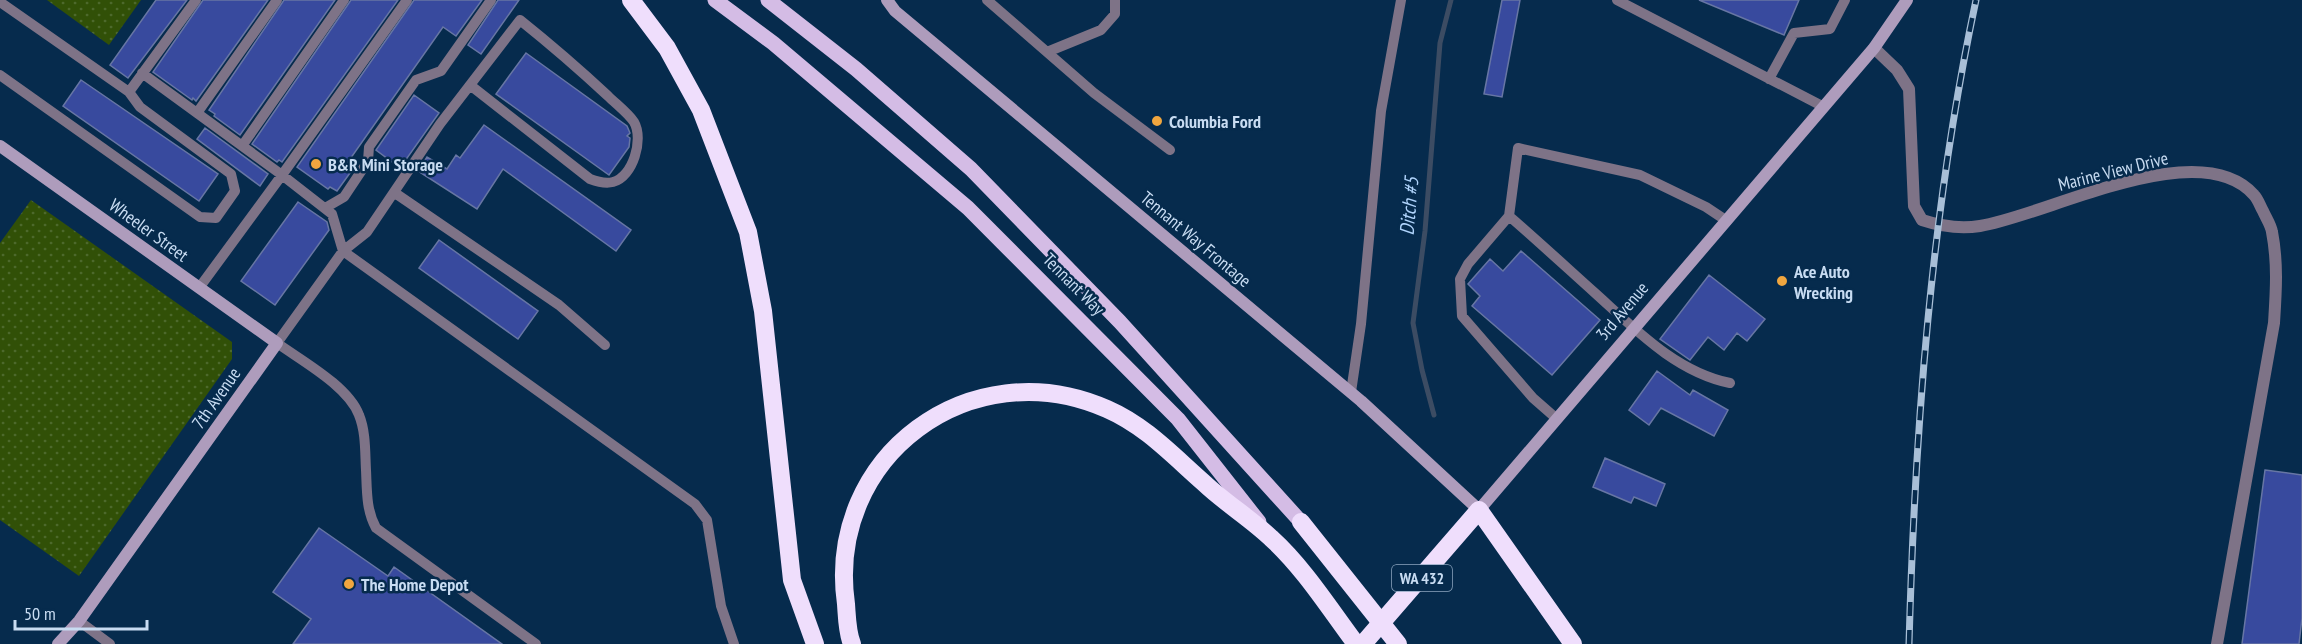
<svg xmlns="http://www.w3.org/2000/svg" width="2302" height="644" font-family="'PT Sans Narrow',sans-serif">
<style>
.grass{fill:url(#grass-dots)}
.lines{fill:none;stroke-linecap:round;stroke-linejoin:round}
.stream{stroke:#3c4c63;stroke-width:5}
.building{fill:#384a9e;stroke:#6776a4;stroke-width:1.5}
.lane{stroke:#7e7387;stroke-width:10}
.street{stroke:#7e7387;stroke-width:12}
.secondary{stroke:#ae9cbc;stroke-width:12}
.primary{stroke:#d4bce5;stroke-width:15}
.highway{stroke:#efdefc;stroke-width:18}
.rail-casing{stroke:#a8bfd7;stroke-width:7}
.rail{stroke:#062b4d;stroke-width:4.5;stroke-dasharray:14;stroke-linecap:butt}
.highway-bridge{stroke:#efdefc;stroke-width:18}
.poi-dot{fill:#f0a63f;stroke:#062b4d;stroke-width:2}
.labels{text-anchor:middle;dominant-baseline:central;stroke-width:5;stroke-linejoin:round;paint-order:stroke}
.shield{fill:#062b4d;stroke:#8ea7c0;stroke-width:1.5}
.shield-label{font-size:16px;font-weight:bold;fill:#c8dcf2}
.poi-label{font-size:18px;font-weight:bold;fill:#c8dcf2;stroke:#062b4d;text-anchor:start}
.street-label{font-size:18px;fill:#c8dcf2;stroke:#062b4d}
.water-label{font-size:20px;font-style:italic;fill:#afd3fb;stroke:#062b4d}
</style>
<defs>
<pattern id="grass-dots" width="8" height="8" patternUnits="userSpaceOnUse" patternTransform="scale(1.5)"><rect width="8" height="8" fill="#315007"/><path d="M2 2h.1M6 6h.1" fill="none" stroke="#4d692c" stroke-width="1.8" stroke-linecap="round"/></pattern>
</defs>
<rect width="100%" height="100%" fill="#062b4d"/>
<path class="grass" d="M47,0H141L109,45Z
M31,200L232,342V359L79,576L0,520V243Z"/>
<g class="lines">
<path class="stream" d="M1434,415L1422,370L1413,323L1425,231L1440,43L1451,0"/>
</g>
<path class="building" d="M156,0H187L128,78L110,65Z
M203,0H268L196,101L193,98L192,100L153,72Z
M284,0H335L240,135L214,116L215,114L209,110Z
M351,0H398L282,162L279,160L277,162L252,144Z
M414,0H482L456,36L443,27L343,169L350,173L337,191L330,187L328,189L297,167Z
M498,0H519L481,54L468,45Z
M1502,0H1520L1502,97L1484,94Z
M1699,0H1799L1784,35Z
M526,53L627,126L630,133L627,136L630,138L629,147L609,175L496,94Z
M81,80L218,174L199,201L63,106Z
M414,95L439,113L400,168L376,150Z
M484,125L631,230L616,251L503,169L477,209L418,171L427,157L447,169L456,155L460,158Z
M205,128L268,174L260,186L197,139Z
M298,202L327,222L329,230L275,305L241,281Z
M439,240L538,311L518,339L419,268Z
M1521,251L1600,320L1552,375L1472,306L1480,296L1468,284L1490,259L1503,271Z
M1709,275L1765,319L1747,341L1737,333L1724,350L1708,337L1690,360L1660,339Z
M1657,371L1690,395L1693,390L1728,410L1714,436L1661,408L1649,425L1629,410Z
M1605,458L1665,484L1656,506L1634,497L1631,503L1593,487Z
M2265,470L2302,475V618L2299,644H2242Z
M319,528L388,576L394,567L502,644H293L311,619L273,592Z"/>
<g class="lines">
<path class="lane" d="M987,0L1094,93L1170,150
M1617,0L1824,107
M0,2L129,92L140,107L231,174L235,191L216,218L200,217L0,75
M1047,52L1101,30L1115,14V0
M142,73L282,175L407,0
M1769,79L1794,33L1830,29L1845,0
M470,85L590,179C598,182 605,184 613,182C633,177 644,139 634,122C628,113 616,104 608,96C579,69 550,44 520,20L440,124L367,232L343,251L277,343C302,361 348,386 359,415C366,432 365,453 366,470C367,490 366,510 376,528L536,644
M129,92L196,0
M197,113L277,0
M242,146L344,0
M395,193L559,305L605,345
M325,208L344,197L368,161L369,147L416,80L441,71L491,0
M1509,216C1538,241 1566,267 1595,293C1635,329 1676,372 1730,383
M199,288L282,175L332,214L343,251L695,504L707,520L721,606L734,644
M1351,392L1361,324L1381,111L1401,0
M1557,419L1533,398L1462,316L1460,279L1468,264L1509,216L1518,148L1640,175L1706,207L1727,221
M79,621L110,644"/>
<path class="street" d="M1874,48L1897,70L1909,89L1914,206L1922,220C1940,226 1961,229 1980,226C2048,215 2199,133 2254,195C2258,199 2260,206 2263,211C2266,218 2271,225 2272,232C2278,263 2276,292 2274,323L2217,644"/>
<path class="secondary" d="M887,0L895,11L1361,401L1479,510L1874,48L1907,0
M0,146L277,343L79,621L58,644"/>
<path class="primary" d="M715,0L773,43L968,208L1178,419L1259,522
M768,0L856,69L971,169L1120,322L1301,522"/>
<path class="highway" d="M631,0L667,48L701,110L748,232L763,311L792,580L815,644
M852,644C847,632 847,617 846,604C825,456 971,349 1107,409C1146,426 1173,456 1204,483C1225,503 1250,518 1271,538C1304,568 1329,608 1356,644
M1363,644L1479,510L1573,644"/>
<defs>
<path id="rail" d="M1909,644C1915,428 1931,211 1976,0"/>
</defs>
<use href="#rail" class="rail-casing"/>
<use href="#rail" class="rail"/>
<path class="highway-bridge" d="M1301,522L1398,644"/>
</g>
<g class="poi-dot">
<circle cx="1157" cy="121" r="6"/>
<circle cx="316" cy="164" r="6"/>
<circle cx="1782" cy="281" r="6"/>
<circle cx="349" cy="584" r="6"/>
</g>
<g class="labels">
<rect class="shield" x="1392" y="565" width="60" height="26" rx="4.5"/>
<g class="shield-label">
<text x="1422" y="578">WA 432</text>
</g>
<g class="poi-label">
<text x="1169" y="121">Columbia Ford</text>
<text x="328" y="164">B&amp;R Mini Storage</text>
<text x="1794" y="271">Ace Auto<tspan x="1794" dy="21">Wrecking</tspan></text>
<text x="361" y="584">The Home Depot</text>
</g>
<g class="street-label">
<text transform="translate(2113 171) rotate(-14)">Marine View Drive</text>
<text transform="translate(149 230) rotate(36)">Wheeler Street</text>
<text transform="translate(1196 239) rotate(40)">Tennant Way Frontage</text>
<text transform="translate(1074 284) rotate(45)">Tennant Way</text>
<text transform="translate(1622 311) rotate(-50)">3rd Avenue</text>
<text transform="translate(216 398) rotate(-55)">7th Avenue</text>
</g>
<g class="water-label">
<text transform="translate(1409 206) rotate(-85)">Ditch #5</text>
</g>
</g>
<path d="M15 620v9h132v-9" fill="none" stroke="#c8dcf2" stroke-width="3"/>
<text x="24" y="620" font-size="18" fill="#c8dcf2" stroke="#062b4d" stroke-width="4.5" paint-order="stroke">50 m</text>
</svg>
